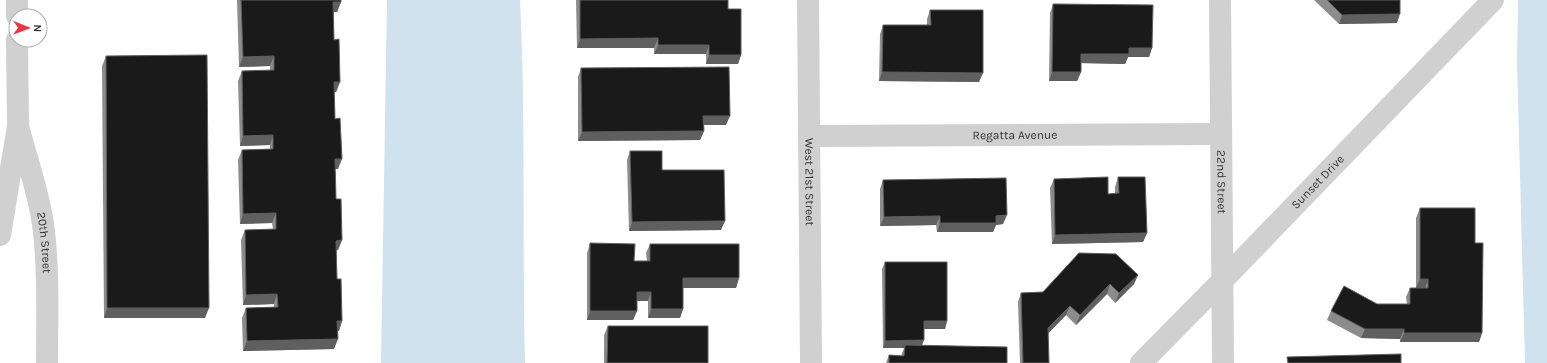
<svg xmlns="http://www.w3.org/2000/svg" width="1547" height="363" font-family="Karla,sans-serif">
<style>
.water{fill:#cfe2ee}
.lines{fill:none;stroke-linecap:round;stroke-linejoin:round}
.minor{stroke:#d0d0d0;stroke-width:22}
.wall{fill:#8c8c8c}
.shaded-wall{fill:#5f5f5f}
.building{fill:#1a1a1a;stroke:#5f5f5f}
.labels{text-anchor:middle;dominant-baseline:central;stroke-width:4;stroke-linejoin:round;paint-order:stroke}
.street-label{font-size:12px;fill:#333;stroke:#fff}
</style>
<rect width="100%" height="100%" fill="#fff"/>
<path class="water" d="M387,0H520C526,121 522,242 525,363H381Z
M1518,0H1547V363H1525L1517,62Z"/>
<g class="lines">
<g class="minor">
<path d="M17,0V16"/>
<path id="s1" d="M808,0L811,363"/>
<path id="s2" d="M1220,0L1223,363"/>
<path id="s3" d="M18,126C27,161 40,196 44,232C49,275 47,320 47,363"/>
<path id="s4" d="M809,136L1221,134"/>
<path d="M0,235L18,126L17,40"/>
<path id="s5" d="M1141,363L1222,281L1493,0"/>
</g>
</g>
<path class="wall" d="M237,0H341V2L337,12H334V40L340,82L336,92H334L335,119L338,169H335L336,199L342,240L338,250H336L337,279L342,321L339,331H337L334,349L243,351L242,318L246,308L274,307V304L243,305L241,240L245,230L273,229L272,223L240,224L238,160L242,150L270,149V145L240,146L238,81L242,71L270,70V66L239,67Z
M576,0H728V9L741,55L738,64H706V54H654V48H577Z
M1314,0H1400L1397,23L1339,24Z
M1053,4L1152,48L1149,57H1128L1125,64L1081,63V72L1077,81H1049L1050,13Z
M930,10L979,82L879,81L880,34L883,25H927V19Z
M106,56L205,318H104L102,66Z
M581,68L726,125H704V131L700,140L578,141V77Z
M630,151L662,170L721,230L629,231L627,160Z
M1118,177L1147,233L1143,242L1052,244L1050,188L1054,179L1108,194H1115V187Z
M883,180L1003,224L996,225L993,232H937L936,225L880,226V189Z
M1420,208L1475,243L1482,333L1479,342H1400V339L1361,338L1327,320L1331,311L1407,304L1406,297L1410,288H1416V218Z
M590,243L634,261H647L646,253L650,244L739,278L736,288H683V309L680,318H648V301H637V311L633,320H587V253Z
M885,262L947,321L945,329H924L922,345L1007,363H886L889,355L901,356L904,348H883L882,269Z
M1138,275L1134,284L1115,303L1107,294L1076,325L1066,315L1048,333L1049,363H1020L1018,302L1021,293L1043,292Z
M608,326L708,363H604V335Z"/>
<path class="shaded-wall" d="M333,2H341L337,12H330Z
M1400,14L1397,23L1339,24L1342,15Z
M658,38L654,48H577L580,39Z
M658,45H709L706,54H654Z
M1129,48H1152L1149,57H1128L1125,64L1078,63L1081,54Z
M709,55H741L738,64H706Z
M274,56L270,66L239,67L243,57Z
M882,72L983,73L979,82L879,81Z
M1052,72H1081L1077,81H1049Z
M334,82H340L336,92H330Z
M703,116H730L726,125H700Z
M704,131L700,140L578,141L582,132Z
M273,135L270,145L240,146L243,136Z
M335,159H342L338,169H331Z
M276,213L272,223L240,224L243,214Z
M1007,215L1003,224L996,225L993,232H937L940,223L996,216Z
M940,216L936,225L880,226L884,217Z
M725,221L721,230L629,231L632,222Z
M1147,233L1143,242L1052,244L1055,235Z
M342,240L338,250L332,251L336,241Z
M1138,275L1134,284L1115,303L1119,293Z
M683,278H739L736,288H680Z
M1420,279H1428L1425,289L1416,288Z
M1110,284L1107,294L1076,325L1080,315Z
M637,292H651L648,301H633Z
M277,294L274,304L243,305L246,295Z
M1070,306L1066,315L1045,337L1048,328Z
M107,308H209L205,318H104Z
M651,309H683L680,318H648Z
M590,311H637L633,320H587Z
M337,321H342L339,331H333Z
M924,321H947L945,329H921Z
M1365,329H1404L1400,339L1361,338Z
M1404,333H1482L1479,342H1400Z
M338,339L334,349L243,351L247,341Z
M924,340L921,348L905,345L904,348H883L885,341Z"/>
<path class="building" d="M241,0H341V2H333L334,40L339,39L340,82H334L335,119L340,118L342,159H335L336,199H341L342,240L336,241L337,279H341L342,321H337L338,339L247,341L246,308L278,307L277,294L246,295L245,230L276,229V213L243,214L242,150L273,149V135L243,136L242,71L274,70V56L243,57Z
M580,0H728V9H741V55H709V45H658V38L580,39Z
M1327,0H1400V14L1342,15Z
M1053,4L1153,5L1152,48H1129V54H1081V72H1052Z
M930,10H983V73L882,72L883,25H931Z
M207,55L209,308H107L106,56Z
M729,67L730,116H703L704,131L582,132L581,68Z
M630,151H662V170H724L725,221L632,222Z
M1108,177V194L1119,193L1118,177H1145L1147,233L1055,235L1054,179Z
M1006,178L1007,215L996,216V223H940V216L884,217L883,180Z
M1420,208H1475V243H1483L1482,333H1404V329H1365L1331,311L1344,286L1377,304H1410V288H1428V279H1420Z
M590,243L635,244L634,261H650V244H739V278H683V309H651V292H637V311H590Z
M1079,253L1116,254L1138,275L1119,293L1110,284L1080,315L1070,306L1048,328L1049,363H1023L1021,293L1043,292Z
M885,262H947V321H924V340L885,341Z
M608,326H708V363H607Z
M905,345L1007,347V363H889V355L904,356Z
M1401,354V363H1288L1287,357Z"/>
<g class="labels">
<g class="street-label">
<text stroke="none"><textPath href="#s4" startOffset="206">Regatta Avenue</textPath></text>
<text stroke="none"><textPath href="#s1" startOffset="182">West 21st Street</textPath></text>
<text stroke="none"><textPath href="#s2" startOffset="182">22nd Street</textPath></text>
<text stroke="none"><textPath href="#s5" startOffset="253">Sunset Drive</textPath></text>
<text stroke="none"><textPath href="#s3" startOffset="120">20th Street</textPath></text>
</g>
</g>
<g transform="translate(28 28) rotate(91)"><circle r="19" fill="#ffffff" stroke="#adadad"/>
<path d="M0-3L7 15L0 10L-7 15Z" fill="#e63946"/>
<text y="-6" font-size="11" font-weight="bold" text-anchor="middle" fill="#333333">N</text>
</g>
</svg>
